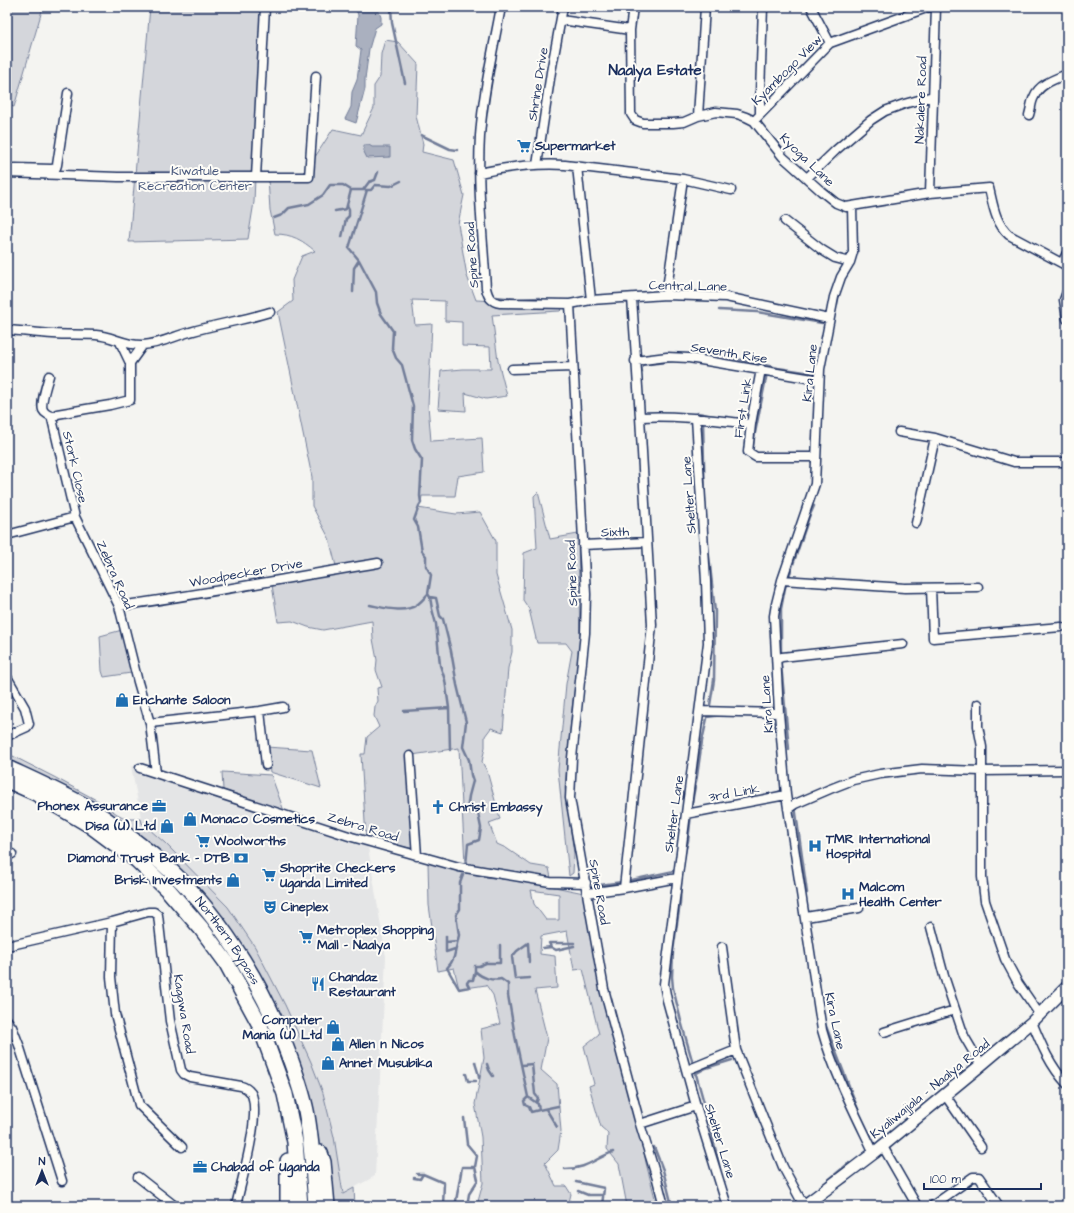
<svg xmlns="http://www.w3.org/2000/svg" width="1074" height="1213" font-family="'Architects Daughter',sans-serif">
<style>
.built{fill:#e4e5e6}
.green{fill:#d4d6db;stroke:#78829c;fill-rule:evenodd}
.water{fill:#aab0bf;stroke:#717c98}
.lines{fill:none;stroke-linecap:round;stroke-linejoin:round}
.stream{stroke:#717c98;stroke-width:2.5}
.minor-casing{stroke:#1b2f5e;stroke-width:11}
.secondary-casing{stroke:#1b2f5e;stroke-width:14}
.motorway-casing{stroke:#1b2f5e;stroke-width:18}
.minor{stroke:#fdfcf7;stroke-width:8}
.secondary{stroke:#fdfcf7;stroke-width:11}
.motorway{stroke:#fdfcf7;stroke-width:15}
.labels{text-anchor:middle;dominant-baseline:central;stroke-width:4;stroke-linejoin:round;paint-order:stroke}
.street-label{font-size:13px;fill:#1b2f5e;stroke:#fdfcf7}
.poi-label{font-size:13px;font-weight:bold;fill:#1b2f5e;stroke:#fdfcf7;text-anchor:start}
.park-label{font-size:13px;fill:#49597d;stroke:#fdfcf7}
.quarter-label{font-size:15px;font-weight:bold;fill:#1b2f5e;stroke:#fdfcf7}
</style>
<rect width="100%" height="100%" fill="#f4f4f1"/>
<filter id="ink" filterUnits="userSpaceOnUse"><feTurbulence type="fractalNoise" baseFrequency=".025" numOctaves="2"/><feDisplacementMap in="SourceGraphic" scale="8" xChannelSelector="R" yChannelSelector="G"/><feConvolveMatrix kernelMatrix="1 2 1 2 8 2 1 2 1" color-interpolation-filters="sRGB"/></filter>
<g filter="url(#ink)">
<path class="built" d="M131,766L348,842L368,847L386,957L375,1176L343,1194L334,1137L323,1093L311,1062L285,1005L255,947L228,907L165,843L142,823Z"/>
<path class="green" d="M7,7H43L14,107L7,105Z
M150,7H262L254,202L248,239L129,242Z
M385,40L398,42L418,64L416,116L423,144L422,152L454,160L464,195L458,224L467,276L476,300L498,301H570L560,311L492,315L498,361L507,396L486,399L465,393L466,411L438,409L441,371L463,369H491L490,347L462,346V322L445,321V301L412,300L415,325L432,324L428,405L431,441L482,438L484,472L458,476L455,496H422L421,503L418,508L456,514L480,512L496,541V575L512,630V652L508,668L503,732L491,728L485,736V747L482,762L487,771L500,819L489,823L497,844L506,848L531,865L549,868L551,878L504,872L465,864L459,748L412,755L415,849L366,839L361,754H365L367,737L379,727L374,716L375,707L378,701L377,688L382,687L376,670L377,660L373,639L372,621L323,630L308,627L292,621L278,622L271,579L336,566L329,538L312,506V477L278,312L293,301L292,280L302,256L315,251C302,240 292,234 275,234L270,210L268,178L301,175L315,157L333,129L361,135L374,108V86L380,77L381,54Z
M538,492L550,539L578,534L580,649L572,708L565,788L574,854L573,873L569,876L558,770L566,684L572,651L566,643H537L529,609L523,600L524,553L537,548L534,496Z
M122,630L131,673L104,677L102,671L100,636Z
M266,747L312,750L321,788L270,772Z
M7,753L54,777L100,802L117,814L127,819H141L142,823L165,843L228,907L255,947L285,1005L311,1062L323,1093L334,1137L343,1194L354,1188L355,1206H325L318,1134L308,1092L190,881L154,846L135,831L100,807L7,759Z
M222,772L271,775L284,811L223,790Z
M428,862L484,877L530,882L584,893L639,1127L646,1163L657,1206H627L619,1164L607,1149L608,1133L601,1127L589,1086L594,1084L584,1046L599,1034L583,969L574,970L567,931L541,936L540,954L555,956L557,988L535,990L547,1038L541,1070L557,1084L561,1131L558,1150L545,1163L556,1186H566L571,1194L568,1206H480L477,1205L483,1183L481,1137L475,1104L484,1058L481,1029L500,1024L493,995L486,985L459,989L454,968L438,971L429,905ZM531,890L559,894V920H546L534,904Z"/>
<path class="water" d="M355,7H377L381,17V24L375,28L369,49L365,79V89L356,123L345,119L351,107L352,92L357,80L361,50L356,46L358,15Z
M364,145H369L372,147H390V157L367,158L364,152Z"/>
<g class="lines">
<path class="stream" d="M391,7L392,23L405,83
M421,135L450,149L457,150
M401,181L391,186L375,185L371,190H367L349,248L359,260L376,292L377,303L381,314L393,331L392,348L396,358L402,365L413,406L412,440L415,449L422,460L420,496L421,503L419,506L414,520L418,527L422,551L426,556V566L431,575L428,594L430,597L436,598L440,616L443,619L451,651L457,685L466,722L463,747L469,760L471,775L473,781L469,796L467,810L472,813H478L481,828L479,840L468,844L466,865
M363,190L369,182L375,180L378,172
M335,211L346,209L351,190H367
M274,218L282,215L289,208L309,204L323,195L330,185H343L351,190
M342,237L346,219L349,216V209L347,205
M353,292L354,268L359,260
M496,297L516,299L540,298
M719,310L757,312L822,323
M696,350L778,368L818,374
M642,372L641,365L674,361
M698,413L719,417
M740,420L747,418
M703,421L705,504
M736,426L747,428
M752,453L754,438L767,373
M622,547H640
M430,597L432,609L436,624L440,665L445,680L449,708L450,750
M370,605C385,608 405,614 418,604C422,601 425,597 428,594
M763,709L775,708
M404,711L449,708
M707,717L722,715
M789,749L781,664V609L785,588L809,517L814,506
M774,794L783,790
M795,806L807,893
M684,856L688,841L693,797L697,776L702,741L710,705L714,680L715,612L707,538
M463,875L460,883V909L456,915L459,935L454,957L451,963L447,968L459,989L469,987L467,983L469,980H473L475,971C482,978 492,981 501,979L508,984V995L515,1036L528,1097L524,1101L525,1105L529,1107L531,1112L539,1110L538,1104L528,1097
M627,881L674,871
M681,883L680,903L673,951L672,977L673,988L681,1021L708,1117L720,1169
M593,886L622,882
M446,936V952L455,949
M446,942L457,941
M551,947L549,943H574
M543,948L551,947L556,950L574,946
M529,962L528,943L517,951L512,957L515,979L530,978
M475,971V966H479L486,963H500V945
M818,975V983
M824,1021L859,1112
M475,1062C476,1068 479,1072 479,1078
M487,1064L489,1070L493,1076
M522,1065L532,1064L535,1094L538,1098L537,1101L535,1102
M466,1074L468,1081H476
M695,1074L706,1068L732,1060
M546,1109L557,1127
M539,1110L558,1106
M464,1118L467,1144L477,1156L475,1167L478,1180L469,1194L467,1206
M867,1131L871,1136
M654,1147L663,1170L672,1206
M565,1169C587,1169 594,1159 613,1152
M417,1174H423L444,1183L443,1206
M414,1178L420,1179L423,1174
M576,1182L604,1188L602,1206
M838,1187L847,1181
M578,1191L588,1195H603
M455,1206L456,1201L462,1167H475
M792,1206L815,1191L849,1163"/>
<defs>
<path id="minor" d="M501,7C493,50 483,93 480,136C477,187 483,238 486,288C488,297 491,302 500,303L570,304L591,300L666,295L726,297L829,319
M633,7L630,30L631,114L635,120L643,123H673L684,122L698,116L716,112L737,114L746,117L754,121L783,157L821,191L836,203L846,207L930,193L989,188C993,204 995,223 1009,235L1067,266
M811,7L830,43
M561,20L630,30
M760,113V93L763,7
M1029,115C1031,109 1031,102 1034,97C1039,84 1055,79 1067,74
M698,116L705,7
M754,121L830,43L929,7
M537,165L551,72L563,7
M577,166L591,300
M14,168L52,169L56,168L57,165L68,93
M7,173L118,177H256L265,7
M479,173C507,167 536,163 565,165L683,179L731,190
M256,177H309L316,76
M807,178L836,150L871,120L885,111L904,104L933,96
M930,193L936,7
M852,206L853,252L850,262L841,277L834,297L820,369L815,484L782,580L776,604L774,616L779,713L786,795L822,1030C834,1073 855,1113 874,1153
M785,221L822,250L835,258L850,262
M1062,263L1067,253
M1067,292L1064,300L1067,319
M666,295L683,179
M570,304L586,594L585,633L572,758L570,798L604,989L640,1124L657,1179L664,1206
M7,330C22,331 38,333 53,334C67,335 81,334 96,335C112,336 126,346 143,345C161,344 174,336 190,332C217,324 244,320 270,312
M120,342L130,363V400L110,405L57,414L52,419L75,517L119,606L138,682L150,723L260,711L283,707
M635,361L667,357L689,358L819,380
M130,363L143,345
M512,369L573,367
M761,369L751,424L748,452L756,457H816
M49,376C47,383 40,404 43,410C45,414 50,416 53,416
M640,417C678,415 714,420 751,424
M696,418L706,581L708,643L664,984L667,1000L696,1106L727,1206
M899,432L935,438L1014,462H1067
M916,523L935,438
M7,535L75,517
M583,545L647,542
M782,580L905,588L978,587
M931,588L933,638L1061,627
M119,606C205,594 292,577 378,563
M777,659L782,657L903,644
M7,677L25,708L29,724L27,727L7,736
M978,704V726L982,747V877L985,901L1005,959L1018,983L1040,1015
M260,711L266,765
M700,711L779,713
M150,723L156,773
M410,756L417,856
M140,768L352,837L459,867L550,882L586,883
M788,809L795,804L830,789L853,780L880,774L922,769L981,771L1067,770
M686,814L786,795
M7,856L12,854
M624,888L652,625L640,417L632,298
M587,893L624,888L677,878
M806,917L859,908
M112,922L111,977L115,1014L139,1105L182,1147
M931,927L944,976L964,1036L981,1065
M7,946L112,922L148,912H154L158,915L170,1021L181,1070L184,1074L190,1077L241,1086C245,1087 248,1089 251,1093C262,1113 241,1182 236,1206
M722,947L736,1050L783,1167L804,1206
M7,1020L12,1027L19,1045L62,1181
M1032,1022C1041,1044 1050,1066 1067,1084
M884,1032L955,1010
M687,1070L736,1050
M945,1095L981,1147
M640,1124L696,1106
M882,1145L917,1206
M138,1177L175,1206
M932,1206L973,1177H979L999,1206"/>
<path id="secondary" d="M804,1206L874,1153L981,1065L1032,1022L1067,987"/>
<g id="motorway">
<path id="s1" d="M7,768C35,781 67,795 93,811C103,817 112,824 121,831C139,844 156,857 172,872C225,922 267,993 291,1061C297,1078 304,1097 307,1116C312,1145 314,1176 316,1206"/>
<path d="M7,780L36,793L90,825L137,860L169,891L201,928L226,962L259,1023L285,1094L295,1142L300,1206"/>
<path d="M320,1153L323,1162L327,1206"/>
<path d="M288,1206V1161"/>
</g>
</defs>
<use href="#minor" class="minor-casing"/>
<use href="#secondary" class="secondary-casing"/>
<use href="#motorway" class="motorway-casing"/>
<use href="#minor" class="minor"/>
<use href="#secondary" class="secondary"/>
<use href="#motorway" class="motorway"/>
</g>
</g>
<defs>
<symbol id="supermarket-bare" viewBox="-9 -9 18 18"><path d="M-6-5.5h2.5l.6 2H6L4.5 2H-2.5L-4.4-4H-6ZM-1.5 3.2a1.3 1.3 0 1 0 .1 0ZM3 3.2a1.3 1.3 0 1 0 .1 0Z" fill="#1f6fb2" stroke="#fdfcf7" stroke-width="2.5" paint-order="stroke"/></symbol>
<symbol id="shop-bare" viewBox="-9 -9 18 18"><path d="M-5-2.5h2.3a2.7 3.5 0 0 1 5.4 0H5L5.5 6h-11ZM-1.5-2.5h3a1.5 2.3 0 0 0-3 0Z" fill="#1f6fb2" stroke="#fdfcf7" stroke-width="2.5" paint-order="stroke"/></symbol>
<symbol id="office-bare" viewBox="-9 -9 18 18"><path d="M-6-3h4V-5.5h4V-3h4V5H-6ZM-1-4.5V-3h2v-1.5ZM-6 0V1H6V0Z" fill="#1f6fb2" stroke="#fdfcf7" stroke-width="2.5" paint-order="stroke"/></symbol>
<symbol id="church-bare" viewBox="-9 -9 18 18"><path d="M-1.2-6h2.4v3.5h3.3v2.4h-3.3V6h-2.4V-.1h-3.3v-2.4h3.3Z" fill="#1f6fb2" stroke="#fdfcf7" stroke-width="2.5" paint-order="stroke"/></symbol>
<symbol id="hospital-bare" viewBox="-9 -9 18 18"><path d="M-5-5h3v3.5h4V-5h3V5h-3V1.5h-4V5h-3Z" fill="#1f6fb2" stroke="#fdfcf7" stroke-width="2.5" paint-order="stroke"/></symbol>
<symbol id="bank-bare" viewBox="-9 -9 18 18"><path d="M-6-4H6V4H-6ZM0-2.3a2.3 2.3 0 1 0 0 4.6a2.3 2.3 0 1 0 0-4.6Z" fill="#1f6fb2" stroke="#fdfcf7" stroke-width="2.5" paint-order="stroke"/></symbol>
<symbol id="theatre-bare" viewBox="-9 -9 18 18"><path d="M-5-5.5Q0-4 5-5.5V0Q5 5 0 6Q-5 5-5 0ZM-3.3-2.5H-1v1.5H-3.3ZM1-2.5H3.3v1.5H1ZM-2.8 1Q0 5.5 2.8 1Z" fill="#1f6fb2" stroke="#fdfcf7" stroke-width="2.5" paint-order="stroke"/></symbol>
<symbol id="restaurant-bare" viewBox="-9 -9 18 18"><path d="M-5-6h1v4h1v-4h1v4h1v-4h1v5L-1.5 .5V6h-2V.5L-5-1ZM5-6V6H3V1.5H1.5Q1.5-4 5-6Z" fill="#1f6fb2" stroke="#fdfcf7" stroke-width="2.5" paint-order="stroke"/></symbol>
</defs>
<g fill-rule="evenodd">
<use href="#supermarket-bare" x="514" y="136" width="20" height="20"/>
<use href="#shop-bare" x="112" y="690" width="20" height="20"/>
<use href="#office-bare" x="149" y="796" width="20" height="20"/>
<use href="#church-bare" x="428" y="797" width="20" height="20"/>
<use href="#shop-bare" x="180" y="809" width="20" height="20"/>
<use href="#shop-bare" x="157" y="816" width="20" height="20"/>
<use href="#supermarket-bare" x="193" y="831" width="20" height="20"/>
<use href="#hospital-bare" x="805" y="836" width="20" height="20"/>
<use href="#bank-bare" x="231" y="848" width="20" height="20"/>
<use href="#supermarket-bare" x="259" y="865" width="20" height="20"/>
<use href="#shop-bare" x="223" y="870" width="20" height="20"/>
<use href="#hospital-bare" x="838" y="884" width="20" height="20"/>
<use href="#theatre-bare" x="260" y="897" width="20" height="20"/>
<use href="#supermarket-bare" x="296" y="927" width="20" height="20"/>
<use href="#restaurant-bare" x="308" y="974" width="20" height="20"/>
<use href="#shop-bare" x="323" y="1017" width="20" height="20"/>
<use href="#shop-bare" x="328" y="1034" width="20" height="20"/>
<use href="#shop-bare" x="318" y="1053" width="20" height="20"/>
<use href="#office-bare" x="190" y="1157" width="20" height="20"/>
</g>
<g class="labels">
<g class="street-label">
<text transform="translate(787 70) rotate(-45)">Kyambogo View</text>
<text transform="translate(538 84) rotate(-81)">Shrine Drive</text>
<text transform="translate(921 100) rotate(-88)">Nakalere Road</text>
<text transform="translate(807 160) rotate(44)">Kyoga Lane</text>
<text transform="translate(472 255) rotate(-94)">Spine Road</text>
<text transform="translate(688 286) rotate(1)">Central Lane</text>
<text transform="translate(729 353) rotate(9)">Seventh Rise</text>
<text transform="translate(810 373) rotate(-84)">Kira Lane</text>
<text transform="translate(743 408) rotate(-81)">First Link</text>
<text transform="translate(75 467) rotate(77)">Stork Close</text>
<text transform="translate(689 495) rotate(-94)">Shelter Lane</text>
<text transform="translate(615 532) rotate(-2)">Sixth</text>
<text transform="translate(246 573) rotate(-10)">Woodpecker Drive</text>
<text transform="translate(572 573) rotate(-92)">Spine Road</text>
<text transform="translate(115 575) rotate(66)">Zebra Road</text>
<text transform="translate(767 704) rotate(-94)">Kira Lane</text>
<text transform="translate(734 793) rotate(-10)">3rd Link</text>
<text transform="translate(674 814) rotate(-82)">Shelter Lane</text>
<text transform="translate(363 827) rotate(17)">Zebra Road</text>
<text transform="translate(599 892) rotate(80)">Spine Road</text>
<text stroke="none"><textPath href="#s1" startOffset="285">Northern Bypass</textPath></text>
<text transform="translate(184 1014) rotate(81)">Kaggwa Road</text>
<text transform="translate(835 1021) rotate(78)">Kira Lane</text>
<text transform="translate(930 1089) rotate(-39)">Kyaliwajjala - Naalya Road</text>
<text transform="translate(720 1141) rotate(73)">Shelter Lane</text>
</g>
<g class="poi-label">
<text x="535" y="146">Supermarket</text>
<text x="133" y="700">Enchante Saloon</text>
<text x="148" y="806" text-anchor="end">Phonex Assurance</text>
<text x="449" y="807">Christ Embassy</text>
<text x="201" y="819">Monaco Cosmetics</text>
<text x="156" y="826" text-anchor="end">Disa (U) Ltd</text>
<text x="826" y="839">TMR International<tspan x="826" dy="15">Hospital</tspan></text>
<text x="214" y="841">Woolworths</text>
<text x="230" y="858" text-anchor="end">Diamond Trust Bank - DTB</text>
<text x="280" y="868">Shoprite Checkers<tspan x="280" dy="15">Uganda Limited</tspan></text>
<text x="222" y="880" text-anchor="end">Brisk Investments</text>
<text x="859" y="887">Malcom<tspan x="859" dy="15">Health Center</tspan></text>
<text x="281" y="907">Cineplex</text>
<text x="317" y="930">Metroplex Shopping<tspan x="317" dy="15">Mall - Naalya</tspan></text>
<text x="329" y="977">Chandaz<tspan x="329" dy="15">Restaurant</tspan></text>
<text x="322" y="1020" text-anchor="end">Computer<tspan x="322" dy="15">Mania (U) Ltd</tspan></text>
<text x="349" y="1044">Allen n Nicos</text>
<text x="339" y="1063">Annet Musubika</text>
<text x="211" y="1167">Chabad of Uganda</text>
</g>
<g class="park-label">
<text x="195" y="171">Kiwatule<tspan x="195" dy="15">Recreation Center</tspan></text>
</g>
<g class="quarter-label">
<text x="655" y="70">Naalya Estate</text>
</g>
</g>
<rect width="1074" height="1213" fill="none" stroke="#fdfcf7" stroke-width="24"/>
<rect x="12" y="12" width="1050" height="1189" fill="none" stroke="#1b2f5e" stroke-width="1.5" filter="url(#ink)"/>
<g transform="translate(42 1171)" stroke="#fdfcf7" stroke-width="3" paint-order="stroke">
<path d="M0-3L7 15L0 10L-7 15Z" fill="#1b2f5e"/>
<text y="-6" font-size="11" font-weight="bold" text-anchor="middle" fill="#1b2f5e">N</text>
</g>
<path d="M924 1183v6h117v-6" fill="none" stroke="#1b2f5e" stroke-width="2"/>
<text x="930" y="1183" font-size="12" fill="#1b2f5e" stroke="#fdfcf7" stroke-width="3" paint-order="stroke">100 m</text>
</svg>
